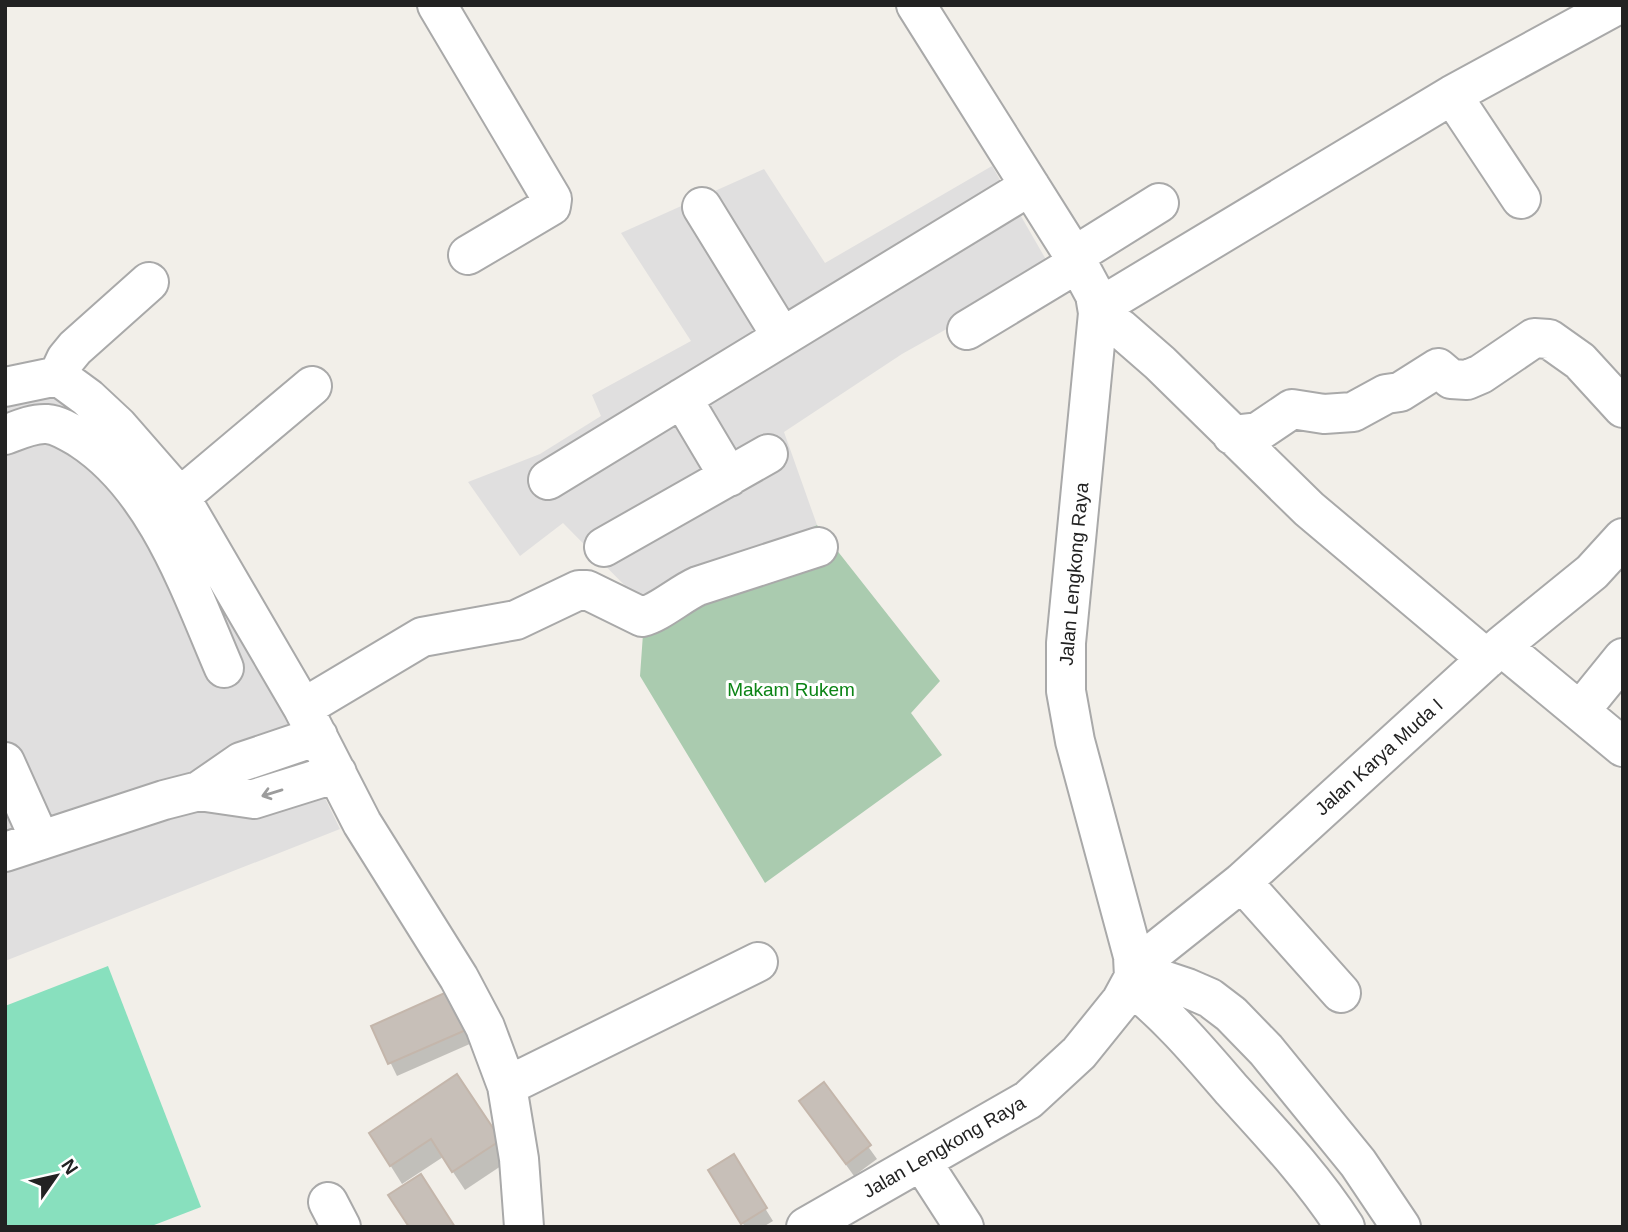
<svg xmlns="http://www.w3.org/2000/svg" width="1628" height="1232" font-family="Helvetica,sans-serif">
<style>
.residential{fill:#e0dfdf}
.cemetery{fill:#aacbaf}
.pitch{fill:#88e0be}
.shadow{fill:#0003}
.building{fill:#c7bfb8;stroke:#c4b6ab;stroke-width:2}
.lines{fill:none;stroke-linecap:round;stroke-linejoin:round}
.minor-casing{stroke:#a9a9a9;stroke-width:42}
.minor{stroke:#fff;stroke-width:38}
.oneway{stroke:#9c9c9c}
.labels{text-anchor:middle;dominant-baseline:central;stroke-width:6;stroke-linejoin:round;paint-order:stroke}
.street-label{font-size:19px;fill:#222;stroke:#fff}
.park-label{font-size:19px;fill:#0c8416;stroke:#fff}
</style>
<rect width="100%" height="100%" fill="#f2efe9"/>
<path class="residential" d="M992,166L1052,270L902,354L784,432L817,525L726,571L645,606L563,523L520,556L468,482L540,454L601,416L592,395L691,341L621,233L764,169L825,263Z
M49,387L146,463L227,597L340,829L5,961V398Z"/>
<path class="cemetery" d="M817,525L940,681L911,713L942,755L765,883L640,676L645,606L726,571Z"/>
<path class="pitch" d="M108,966L201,1207L149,1227H5V1006Z"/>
<path class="shadow" d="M448,994L472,1043L397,1076L373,1027Z
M457,1077L510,1160L465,1190L443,1157L402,1184L382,1152Z
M824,1085L877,1159L854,1176L801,1102Z
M733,1157L773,1221L763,1227H745L711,1171Z"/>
<path class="building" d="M449,991L466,1030L388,1064L371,1026Z
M457,1074L501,1140L452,1172L431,1139L390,1166L369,1133Z
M824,1082L871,1145L846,1164L799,1101Z
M734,1154L767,1208L741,1224L708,1170Z
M421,1174L455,1227H409L388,1195Z"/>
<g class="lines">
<defs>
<path id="minor" d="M437,5L552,199L551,206L468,255
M1452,95L1521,199
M702,207L782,337
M1074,256L1159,203
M1098,308L1452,95L1617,5
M1098,313L1121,329L1160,363L1309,509L1487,659
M967,330L1078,263
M58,376L66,359L75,348L149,282
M5,387L58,376L88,398L118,426L180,497L303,708L362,823L459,978L485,1027L507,1086L519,1159L524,1227
M682,398L729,477
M5,435C18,430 33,423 47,424C59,425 71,433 81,439C156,488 190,589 224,668
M1232,435L1258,432L1292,409L1324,414L1353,412L1386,394L1400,392L1438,368L1451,379L1467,380L1481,374L1534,338L1549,339L1580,361L1623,408
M548,480L1030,186
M180,497L312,386
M604,547L768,454
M1501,646L1592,572L1623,538
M303,708L422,637L516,620L579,590H587L642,617C659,613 680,594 698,586L818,547
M1580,711L1623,658
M5,762L40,840
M199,791L254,799L337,773
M5,852L164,800L199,791L241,762L318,736
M1242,882L1341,993
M1134,968L1242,882L1501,646L1623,747
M1134,977L1163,980L1187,988L1210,998L1231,1014L1266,1050L1358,1163L1401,1227
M1131,986C1169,1016 1200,1053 1232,1090C1271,1133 1313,1177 1345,1227
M507,1086L758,962
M922,1162L964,1227
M328,1202L341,1227
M806,1227L1028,1100L1079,1053L1121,1001L1134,977L1133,956L1075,741L1066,691V643L1098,313L1095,295L1074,256L916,5"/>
</defs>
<use href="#minor" class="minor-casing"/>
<use href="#minor" class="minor"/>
</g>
<defs><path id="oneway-shaft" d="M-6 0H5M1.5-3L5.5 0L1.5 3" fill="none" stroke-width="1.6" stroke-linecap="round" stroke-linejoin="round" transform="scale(1.75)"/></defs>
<use class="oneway" href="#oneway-shaft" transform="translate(272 793) rotate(163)"/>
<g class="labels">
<g class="street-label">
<text transform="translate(1074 574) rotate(-85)">Jalan Lengkong Raya</text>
<text transform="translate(1379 757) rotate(-42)">Jalan Karya Muda I</text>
<text transform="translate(944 1147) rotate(-30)">Jalan Lengkong Raya</text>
</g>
<g class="park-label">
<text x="791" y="689">Makam Rukem</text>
</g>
</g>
<rect width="1628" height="1232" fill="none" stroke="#222222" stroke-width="14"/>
<g transform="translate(56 1176) rotate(56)" stroke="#ffffff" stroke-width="5" paint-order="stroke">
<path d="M0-5L12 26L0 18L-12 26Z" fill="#222222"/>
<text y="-10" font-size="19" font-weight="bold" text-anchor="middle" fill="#222222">N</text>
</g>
</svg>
